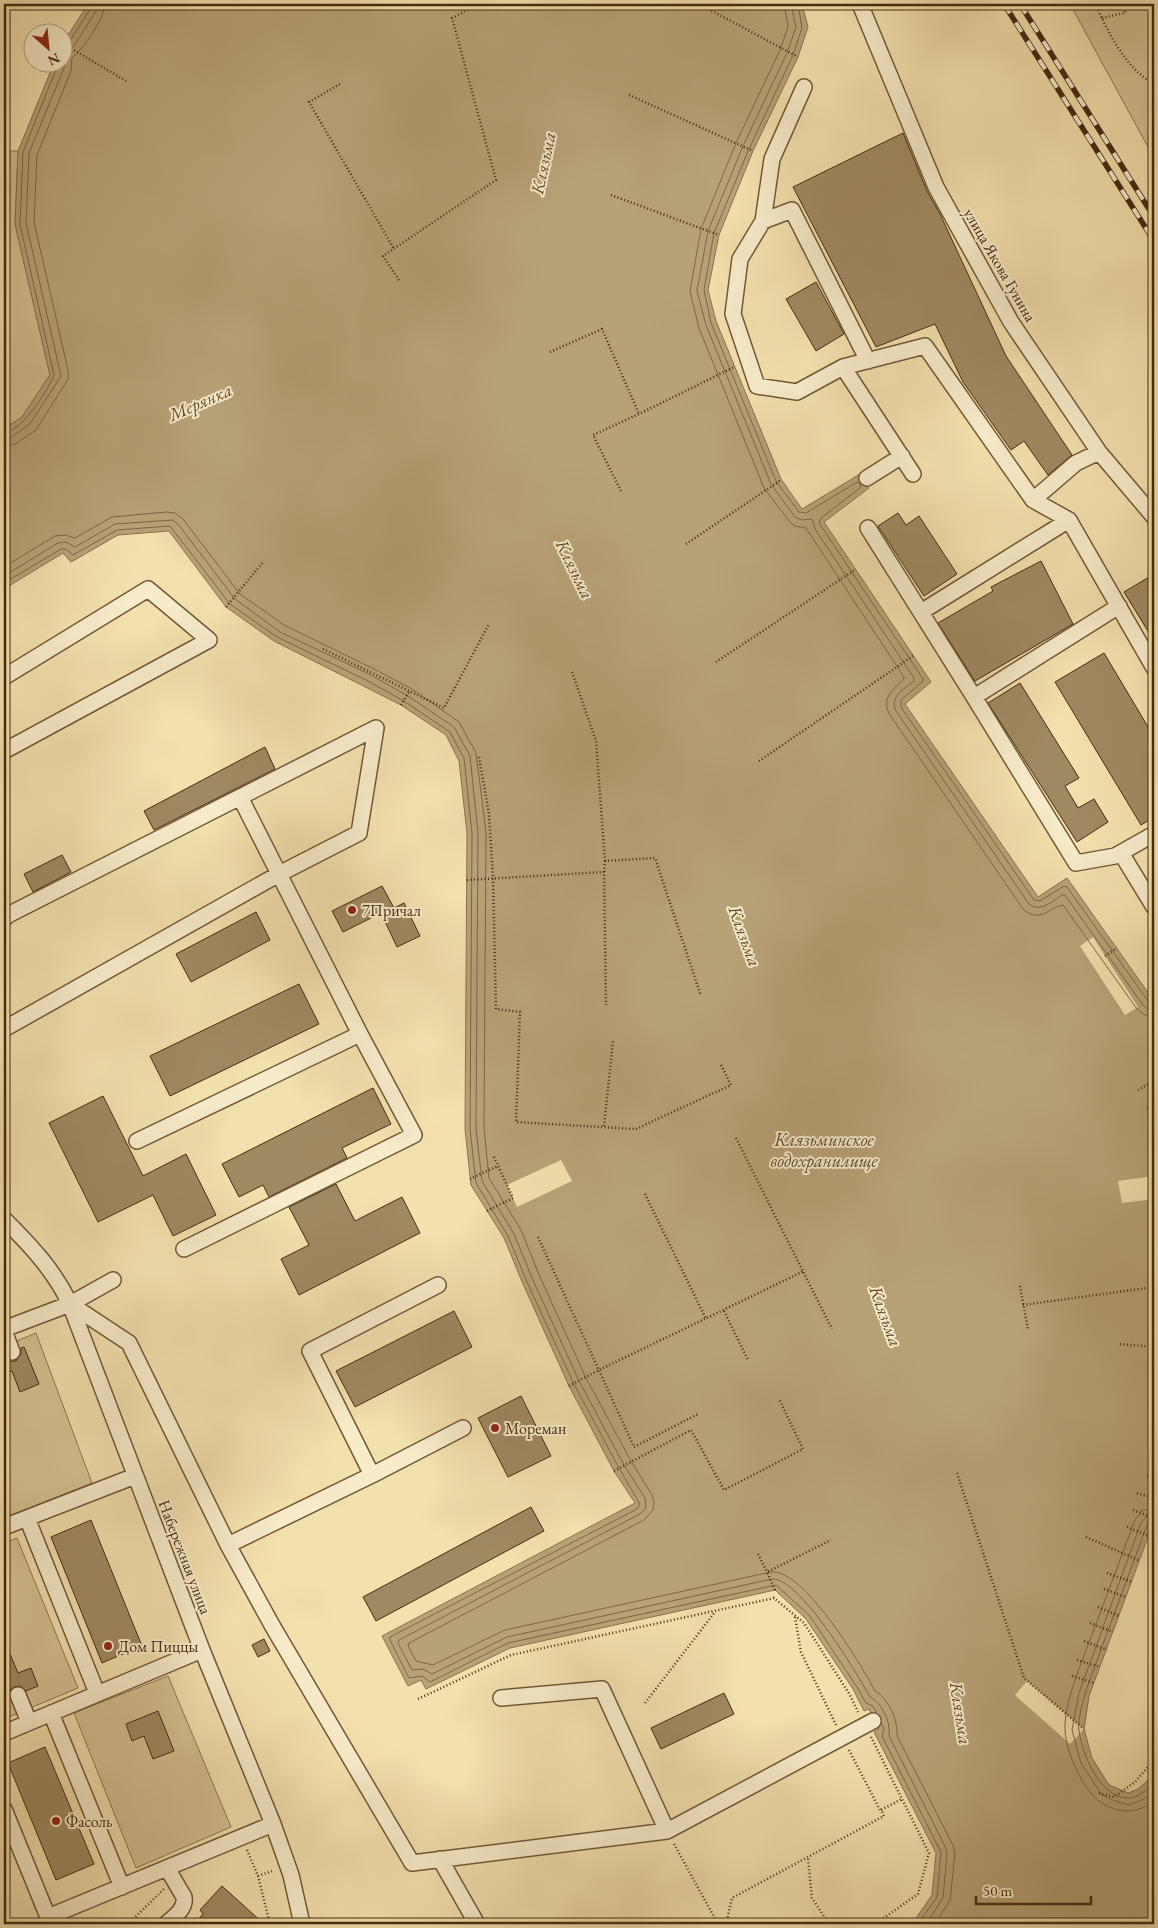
<svg xmlns="http://www.w3.org/2000/svg" width="1158" height="1928" font-family="'EB Garamond',serif">
<style>
.green{fill:#d5c192;stroke:#8d7651}
.water{fill:#b7a278;stroke:#89724e}
.pier{fill:#f2e0ad}
.lines{fill:none;stroke-linecap:round;stroke-linejoin:round}
.shore{stroke:#7e6644;stroke-width:1}
.building{fill:#9f8962;stroke:#452b10}
.minor-casing{stroke:#705837;stroke-width:18}
.path{stroke:#452b10;stroke-width:2.5;stroke-dasharray:1 2.5;stroke-linecap:butt}
.minor{stroke:#f7ebca;stroke-width:15}
.rail-casing{stroke:#452b10;stroke-width:5.5}
.rail{stroke:#f7ebca;stroke-width:4;stroke-dasharray:11;stroke-linecap:butt}
.poi-dot{fill:#8f2418;stroke:#f7ebca;stroke-width:2}
.labels{text-anchor:middle;dominant-baseline:central;stroke-width:4;stroke-linejoin:round;paint-order:stroke}
.street-label{font-size:16px;fill:#452b10;stroke:#f7ebca}
.poi-label{font-size:16px;fill:#452b10;stroke:#f7ebca;text-anchor:start}
.water-label{font-size:18px;font-style:italic;fill:#62492a;stroke:#f7ebca}
</style>
<rect width="100%" height="100%" fill="#f2e0ad"/>
<filter id="stains"><feTurbulence type="fractalNoise" baseFrequency=".004" numOctaves="4"/><feColorMatrix values="0 0 0 0 .2 0 0 0 0 .09 0 0 0 0 .02 0 0 0 .5 -.17"/></filter>
<radialGradient id="worn" r=".72"><stop offset=".6" stop-color="#630" stop-opacity="0"/><stop offset="1" stop-color="#630" stop-opacity=".3"/></radialGradient>
<path class="green" d="M1070,4H1154V158Z
M4,151H18L15,224L50,375L22,417L4,429Z
M36,1333L92,1483L4,1518V1346Z
M17,1538L78,1688L4,1719V1543Z
M168,1676L231,1827L136,1868L74,1713Z"/>
<path class="water" d="M88,4H802L808,27L798,57L753,151L719,235L708,290L716,321L781,479L802,509L860,474L869,488L824,522L931,682L905,704L1038,897L1067,878L1154,1001V1521L1089,1696L1084,1729L1092,1758L1109,1785L1128,1793L1138,1789L1154,1775V1924H912L932,1895L936,1853L874,1732L879,1729L869,1709L864,1711L853,1689L806,1619L775,1590L510,1648L426,1689L421,1680L408,1686L382,1636L635,1503L614,1471L569,1386L523,1284L504,1238L471,1185L465,1129L467,833L459,761L446,735L401,705L274,641L226,607L169,531L118,535L71,562L63,553L4,589V429L22,417L50,375L15,224L18,151L54,63L62,62L63,43Z"/>
<path class="pier" d="M1093,937L1138,1007L1125,1015L1080,946Z
M561,1160L572,1181L517,1207L507,1185Z
M1154,1176V1199L1122,1203L1118,1181Z
M1027,1681L1084,1729L1070,1744L1015,1695Z"/>
<g class="lines">
<path class="shore" d="M784,4L788,27L780,50L736,143L701,229L690,291L699,328L764,488L789,521L795,526L806,528L904,677V679C892,690 881,699 890,715L1023,909C1041,924 1047,908 1063,905L1137,1009L1145,1015L1154,1017
M791,4L796,27L787,53L743,146L708,231L697,291L706,325L771,484L795,517L802,520L812,519L815,529L914,678V681C904,689 889,697 896,711L1029,904C1041,913 1052,901 1062,895H1065L1143,1005L1148,1009L1154,1010
M798,4L802,28L793,55L749,149L714,233L704,290L711,323L776,481L799,512L806,513L857,482L861,485L860,488L821,518L819,523L923,679L922,682L901,700V707L1034,900L1040,901L1064,886L1067,887L1148,1001L1154,1003
M62,45L69,42L91,8V4
M62,52L69,50L74,46L96,11L98,4
M4,433C23,430 47,392 54,375L20,224L23,152L59,62
M4,439L11,437L30,424L61,376L26,223L29,153L64,68L65,62L62,56
M4,446L15,444L36,430L68,379V370L34,222L37,155L71,71L72,58C83,49 105,18 105,4
M4,567L55,536L65,535L75,538L112,517L166,512L175,513L183,519L240,594L284,625L372,668L412,689L459,722L476,753L486,832L484,1128L489,1178L521,1230L540,1277L586,1378L631,1461L652,1495L654,1502L653,1510L644,1520L409,1643L408,1646L416,1661L433,1665L505,1630L771,1572C803,1568 861,1664 875,1691C889,1699 898,1720 897,1736L953,1845L955,1854L950,1900L935,1924
M4,576L58,543L66,542L75,547L115,524L173,520L178,524L235,599L280,632L369,674L408,696L454,727L470,756L478,833L476,1129L482,1181L514,1234L533,1280L579,1381L624,1465L645,1498L646,1508L640,1514L399,1640L398,1643L412,1670L423,1669L432,1674L507,1637L772,1579C799,1577 857,1673 870,1697C882,1703 891,1722 889,1736L946,1848L947,1854L943,1898L926,1924
M4,583L61,549H66L73,555L117,530L170,526L230,604L277,637L366,680L404,701L450,732L464,758L472,833L470,1129L476,1183L508,1236L527,1282L574,1384L619,1468L640,1504L637,1509L390,1637V1640L409,1678L422,1676L430,1682L508,1643L776,1585L810,1616L857,1687L866,1703L873,1706L877,1713
M1154,1508L1142,1511L1135,1520C1119,1562 1104,1604 1088,1645C1079,1670 1064,1704 1065,1730C1066,1753 1084,1794 1105,1805C1123,1814 1138,1813 1154,1801
M1154,1515L1146,1517L1141,1523L1079,1693L1072,1730L1081,1763L1102,1795L1115,1801L1129,1805L1144,1799L1154,1791
M1154,1522H1150L1147,1525L1089,1682C1085,1694 1077,1718 1079,1731C1082,1754 1100,1798 1128,1798C1137,1799 1147,1789 1154,1783
M881,1723L884,1729L882,1736L941,1852L937,1897L918,1924"/>
</g>
<path class="building" d="M903,133L927,191L940,214L1006,356L1072,455L1048,475L1024,441L1011,450L963,382L935,324L876,347L793,187Z
M816,282L844,334L816,351L786,299Z
M898,513L906,525L919,516L957,574L924,596L878,526Z
M1041,561L1073,624L975,681L938,623L993,591L991,587Z
M1154,574V641L1124,592Z
M1104,653L1154,737V817L1141,825L1055,682Z
M1020,683L1079,778L1065,786L1078,808L1094,799L1108,822L1077,842L988,703Z
M265,747L275,769L154,830L144,811Z
M62,855L71,872L33,892L24,874Z
M382,886L394,908L404,903L420,936L397,947L381,913L343,932L332,911Z
M256,912L270,940L191,982L176,954Z
M299,984L319,1024L170,1096L150,1056Z
M373,1088L391,1124L342,1148L347,1158L269,1197L263,1185L239,1197L222,1164Z
M103,1096L143,1176L186,1154L216,1215L173,1236L153,1195L98,1222L49,1123Z
M336,1184L355,1221L402,1197L420,1233L299,1295L281,1259L309,1245L289,1207Z
M454,1311L472,1347L355,1407L336,1371Z
M24,1347L39,1384L20,1392L12,1371L4,1374V1356L10,1361H16L21,1354V1348Z
M521,1396L551,1456L508,1477L478,1418Z
M531,1507L544,1531L376,1621L363,1597Z
M91,1520L142,1646L102,1663L51,1537Z
M264,1639L270,1651L258,1657L252,1645Z
M4,1640L18,1673L31,1668L38,1686L26,1691L20,1686L14,1687L10,1690L8,1699L4,1690Z
M724,1693L734,1714L661,1749L651,1728Z
M158,1711L174,1751L153,1759L144,1736L132,1741L126,1724Z
M45,1747L94,1864L56,1880L8,1763Z
M222,1886L264,1924H194L203,1914L200,1910Z"/>
<g class="lines">
<defs>
<path id="minor" d="M860,4L936,187L1011,322L1099,452L1154,517
M763,221L772,159L804,87
M868,361L792,210L763,221L740,259L733,314L757,386L797,392L843,367L925,346L1033,500L1069,520L1154,668
M843,367L913,474
M867,478L902,456
M1033,500L1076,463L1099,452
M868,528L974,697
M1119,606L974,697L1076,863L1115,856L1154,834
M921,612L1069,520
M4,677L148,589L209,640L4,751
M1121,853L1154,907
M4,919L8,915L376,728L359,833L279,874L240,797
M4,1029L279,874L360,1034L137,1141
M4,1219C30,1245 54,1270 70,1304L202,1650L273,1824L291,1875L302,1924
M184,1249L414,1135L360,1034
M70,1304L129,1343L228,1545L273,1627L412,1863L667,1831L602,1689L501,1698
M4,1329L70,1304L113,1280
M4,1331L12,1352
M372,1475L310,1351L438,1285
M27,1518L97,1693
M4,1527L135,1476
M228,1545L372,1475L463,1428
M18,1695L29,1722
M51,1713L122,1887
M4,1733L202,1650
M4,1809L48,1917L273,1824
M667,1831L873,1721
M440,1859L477,1924
M166,1924C174,1917 186,1909 184,1897L167,1868"/>
</defs>
<use href="#minor" class="minor-casing"/>
<path class="path" d="M699,4L798,57
M1095,4C1109,33 1125,68 1154,84
M1102,18L1125,13L1126,4
M62,43L126,81
M340,84L309,102L394,249
M629,95L753,151
M611,195L719,235
M399,280L383,256L496,180L452,18L479,4
M550,352L602,329L639,414
M621,491L593,435L639,414L734,367
M686,544L781,480
M226,607L264,561
M323,649L444,708L489,624
M716,662L856,569
M572,672L596,741L605,861
M401,705L409,692
M479,757L489,814L493,878L496,1009L520,1012L516,1122L636,1129L731,1085L720,1063
M759,761L913,656
M604,872L605,861L655,858L701,996
M467,880L604,872L606,1005
M1105,956L1117,948
M1138,1090L1154,1081
M1147,1109L1154,1105
M604,1126L613,1041
M736,1138L832,1329
M470,1179L498,1166
M645,1194L706,1319
M487,1211L513,1198L493,1155
M538,1237L634,1447L698,1414
M1020,1286L1028,1330
M1023,1305L1154,1287
M724,1311L748,1360
M1120,1344L1154,1347
M569,1386L599,1370L804,1271
M614,1471L691,1430L724,1490L803,1449L779,1399
M957,1473L1024,1678L1084,1729
M1147,1476L1154,1479
M1137,1493L1154,1498
M1133,1510L1154,1518
M1127,1527L1149,1536
M1086,1537L1140,1561
M758,1554L767,1572
M1107,1573L1132,1582
M1104,1589L1126,1597
M775,1590L767,1572L831,1540
M1098,1607L1119,1616
M795,1617L801,1652L836,1725
M1090,1623L1113,1632
M1084,1641L1107,1650
M1077,1660L1100,1667
M1072,1676L1094,1683
M418,1699L511,1655L774,1598L804,1623L850,1695L858,1712
M645,1703L715,1612
M871,1737L929,1853L918,1894L875,1924
M849,1750L880,1810
M1099,1793L1114,1797L1135,1782L1154,1760
M674,1844L718,1924
M247,1850L258,1876L270,1924
M808,1859L812,1898L829,1924
M258,1876L272,1871
M128,1924L164,1889
M726,1924L732,1898L884,1816L881,1810L902,1799"/>
<use href="#minor" class="minor"/>
<defs>
<path id="rail" d="M1004,4L1154,241
M1020,4L1154,217"/>
</defs>
<use href="#rail" class="rail-casing"/>
<use href="#rail" class="rail"/>
</g>
<g class="poi-dot">
<circle cx="352" cy="910" r="5"/>
<circle cx="495" cy="1428" r="5"/>
<circle cx="108" cy="1646" r="5"/>
<circle cx="56" cy="1821" r="5"/>
</g>
<g class="labels">
<g class="street-label">
<text transform="translate(1000 265) rotate(60)">улица Якова Гунина</text>
<text transform="translate(185 1557) rotate(69)">Набережная улица</text>
</g>
<g class="poi-label">
<text x="362" y="910">7Причал</text>
<text x="505" y="1428">Мореман</text>
<text x="118" y="1646">Дом Пиццы</text>
<text x="66" y="1821">Фасоль</text>
</g>
<g class="water-label">
<text transform="translate(543 163) rotate(-78)">Клязьма</text>
<text transform="translate(200 402) rotate(-24)">Мерянка</text>
<text transform="translate(575 569) rotate(64)">Клязьма</text>
<text transform="translate(745 936) rotate(70)">Клязьма</text>
<text x="824" y="1139">Клязьминское<tspan x="824" dy="21">водохранилище</tspan></text>
<text transform="translate(886 1316) rotate(70)">Клязьма</text>
<text transform="translate(961 1713) rotate(81)">Клязьма</text>
</g>
</g>
<rect width="1158" height="1928" fill="none" stroke="#f2e0ad" stroke-width="20"/>
<rect x="5" y="5" width="1148" height="1918" fill="none" stroke="#452b10" stroke-width="2.5"/>
<rect x="10" y="10" width="1138" height="1908" fill="none" stroke="#452b10"/>
<g transform="translate(48 48) rotate(153)"><circle r="24" fill="#f7ebca" stroke="#b09e80"/>
<path d="M0-4L9 19L0 12L-9 19Z" fill="#8f2418"/>
<text y="-8" font-size="14" font-weight="bold" text-anchor="middle" fill="#452b10">N</text>
</g>
<path d="M976 1896v8h115v-8" fill="none" stroke="#452b10" stroke-width="2.5"/>
<text x="983" y="1896" font-size="15" fill="#452b10" stroke="#f7ebca" stroke-width="4" paint-order="stroke">50 m</text>
<rect width="100%" height="100%" filter="url(#stains)"/>
<rect width="100%" height="100%" fill="url(#worn)"/>
</svg>
